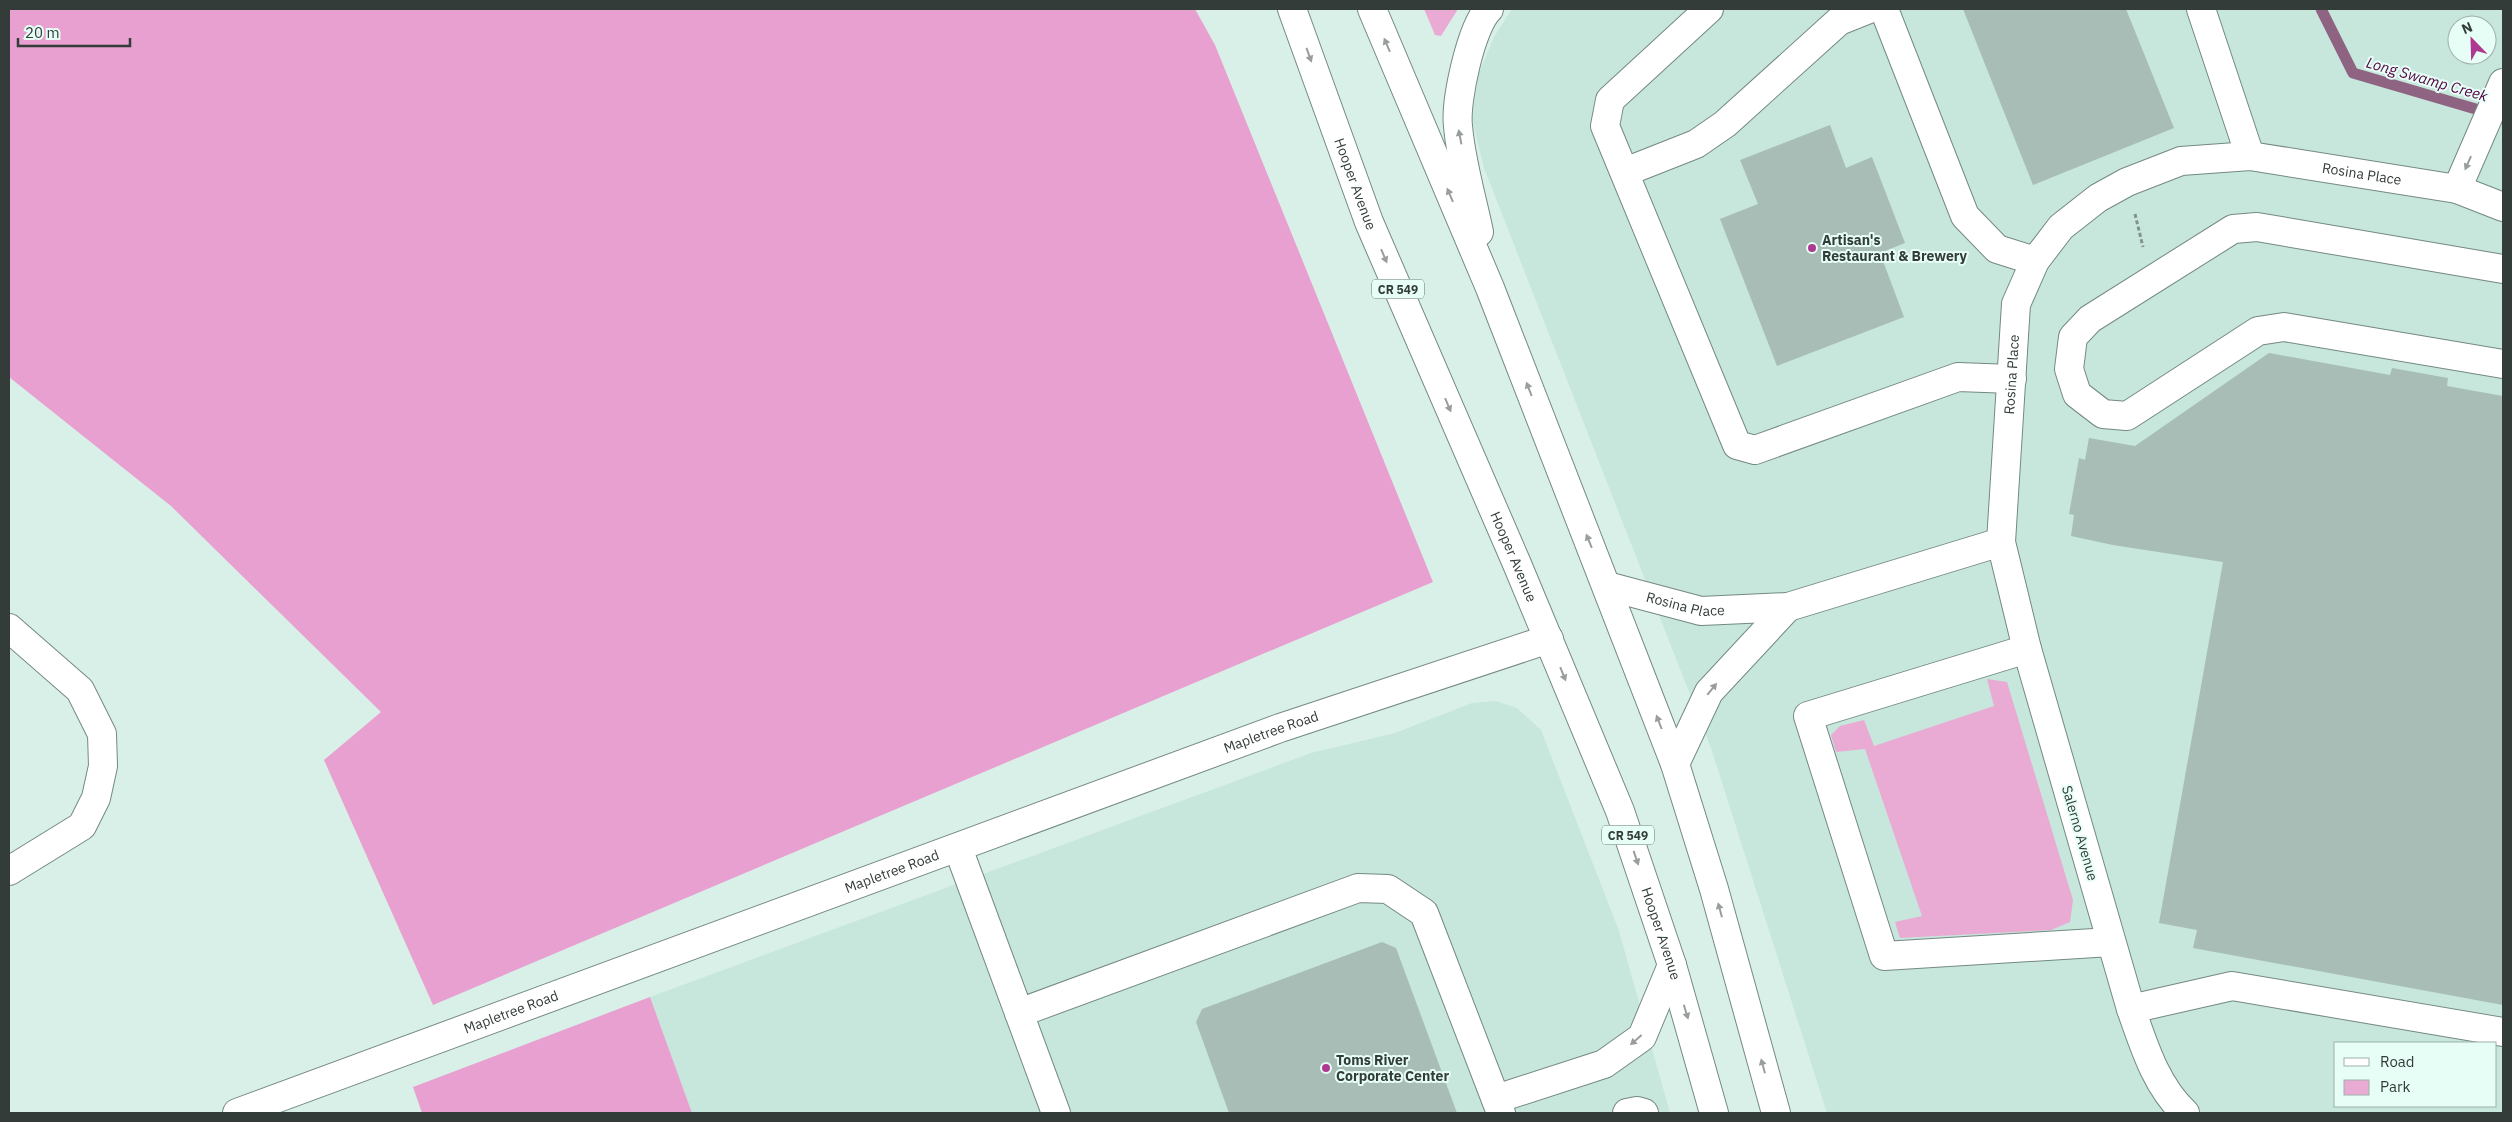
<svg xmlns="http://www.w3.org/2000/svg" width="2512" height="1122" font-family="'IBM Plex Sans',sans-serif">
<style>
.built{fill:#c7e6dc;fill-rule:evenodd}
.green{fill:#e9abd3}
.forest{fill:#e7a0cf}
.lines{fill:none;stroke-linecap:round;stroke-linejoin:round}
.stream{stroke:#8f6382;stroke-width:11}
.building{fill:#a7bdb6}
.minor-casing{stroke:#748982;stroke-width:30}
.major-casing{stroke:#748982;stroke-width:30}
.path{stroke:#82928d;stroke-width:3;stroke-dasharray:4 2.5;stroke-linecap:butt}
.minor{stroke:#fff;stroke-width:28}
.major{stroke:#fff;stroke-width:28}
.oneway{fill:#999e9c}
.poi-dot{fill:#af3990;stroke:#e6fef6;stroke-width:2}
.labels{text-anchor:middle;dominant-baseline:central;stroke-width:4;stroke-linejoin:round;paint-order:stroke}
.shield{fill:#e6fef6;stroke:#697672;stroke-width:1}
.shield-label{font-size:12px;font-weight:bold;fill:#333c39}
.street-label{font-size:14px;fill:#333c39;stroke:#e6fef6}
.poi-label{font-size:14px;font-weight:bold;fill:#333c39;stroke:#e6fef6;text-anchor:start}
.water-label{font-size:15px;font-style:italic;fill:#550043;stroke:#e6fef6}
</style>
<rect width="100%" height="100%" fill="#d9f0e9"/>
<path class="built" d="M1512,9H2503V1113H1827L1711,748L1484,168L1472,119L1478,75L1494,37ZM2457,25H2487V55H2457ZM2336,1043H2496V1106H2336Z
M1496,701L1517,708L1541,730L1619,931L1670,1113H692L650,997L1311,753L1395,733L1472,703Z"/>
<path class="green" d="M1424,9H1458L1441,36L1435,35Z
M1987,679L2007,682L2073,900L2070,922L2051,930L1900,938L1895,922L1922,916L1865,749L1836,752L1831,735L1840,726L1864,720L1874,746L1994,706Z"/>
<path class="forest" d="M9,9H1195L1215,45L1433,582L433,1005L324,760L381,712L171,506L9,377Z
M650,997L692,1113H422L413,1087Z"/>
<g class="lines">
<path class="stream" d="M2321,9L2353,73L2503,117"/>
</g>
<path class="building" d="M1963,9H2126L2174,128L2033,185Z
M1830,125L1846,168L1872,157L1905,243L1880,253L1904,317L1777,366L1720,219L1758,204L1740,160Z
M2269,353L2390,375L2392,368L2448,378L2447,386L2503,396V1005L2193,948L2197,930L2159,923L2223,562L2113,545L2071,536L2074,515L2069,514L2079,458L2085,460L2089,438L2135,446Z
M1382,942L1396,948L1457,1113H1229L1196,1022L1202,1009Z"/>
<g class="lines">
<defs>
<g id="minor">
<path d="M1709,9L1610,100L1605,126L1737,445L1755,450L1958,377L2012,379"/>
<path d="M1884,9L1965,216L1997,249L2035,261"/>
<path d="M2201,9L2250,156"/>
<path d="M1625,172L1696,144L1725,124L1839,21L1869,9"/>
<path d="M2457,189L2503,83"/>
<path d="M2503,269L2257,227L2233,229L2090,319L2073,337L2069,369L2077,394L2103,414L2127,416L2258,331L2284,327L2503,364"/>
<path id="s1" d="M1607,586L1701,611L1788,607L2001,542"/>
<path d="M9,628L80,690L102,734L103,766L96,798L82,826L9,871"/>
<path d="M2027,649L1808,716L1884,956L2111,942"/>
<path d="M1675,764L1709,692L1788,607"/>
<path d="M958,848L1056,1113"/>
<path d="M2131,1009L2232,986L2503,1032"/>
<path d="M1019,1013L1358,888L1388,889L1424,913L1501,1113"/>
<path d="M1496,1099L1604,1064L1642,1037L1672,965"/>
<path id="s2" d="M237,1113L1280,728L1549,639"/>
<path d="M1627,1113L1637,1111L1644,1113"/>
<path id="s3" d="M2185,1113C2156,1086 2144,1046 2131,1009L2027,649L2001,542L2016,304L2035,261L2061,227L2098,198L2127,182L2181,161L2250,156L2457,189L2503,207"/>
</g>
<g id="major">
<path id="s4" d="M1292,9L1369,222L1517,564L1620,811L1672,965L1714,1113"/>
<path d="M1372,9L1490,288L1675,764L1714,889L1776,1113"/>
<path d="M1479,232C1472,198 1461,162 1458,126C1455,102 1471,26 1489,9"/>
</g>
</defs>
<use href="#minor" class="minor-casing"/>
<use href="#major" class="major-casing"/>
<path class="path" d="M2135,214L2143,247"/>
<use href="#minor" class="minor"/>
<use href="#major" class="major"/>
</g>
<defs><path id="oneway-solid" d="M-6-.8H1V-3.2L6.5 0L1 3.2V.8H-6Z" transform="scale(1.25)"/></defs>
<g class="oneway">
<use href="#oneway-solid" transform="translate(1387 45) rotate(-113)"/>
<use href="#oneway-solid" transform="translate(1309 55) rotate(70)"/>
<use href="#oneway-solid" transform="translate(1460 137) rotate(-101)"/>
<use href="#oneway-solid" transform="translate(2468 163) rotate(114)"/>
<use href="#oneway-solid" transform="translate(1450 195) rotate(-113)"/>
<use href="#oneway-solid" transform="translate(1384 256) rotate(67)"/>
<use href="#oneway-solid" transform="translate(1529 389) rotate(-111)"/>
<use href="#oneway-solid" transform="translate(1448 405) rotate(67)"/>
<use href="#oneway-solid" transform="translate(1589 541) rotate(-112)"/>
<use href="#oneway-solid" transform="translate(1563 674) rotate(68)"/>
<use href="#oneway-solid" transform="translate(1712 689) rotate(-51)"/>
<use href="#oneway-solid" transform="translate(1659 722) rotate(-111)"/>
<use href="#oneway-solid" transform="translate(1636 858) rotate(71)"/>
<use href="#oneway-solid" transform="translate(1720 910) rotate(-105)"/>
<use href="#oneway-solid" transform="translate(1686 1012) rotate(73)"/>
<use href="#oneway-solid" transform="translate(1636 1040) rotate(139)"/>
<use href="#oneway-solid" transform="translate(1763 1066) rotate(-105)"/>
</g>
<g class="poi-dot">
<circle cx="1812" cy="248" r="5"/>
<circle cx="1326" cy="1068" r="5"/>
</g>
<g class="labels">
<g class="shield">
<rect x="1372" y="279.5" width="52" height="19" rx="4"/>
<rect x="1602" y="825.5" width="52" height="19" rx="4"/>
</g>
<g class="shield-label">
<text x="1398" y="289">CR 549</text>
<text x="1628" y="835">CR 549</text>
</g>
<g class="street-label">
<text stroke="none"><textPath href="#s3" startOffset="1252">Rosina Place</textPath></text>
<text stroke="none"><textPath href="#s4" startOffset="186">Hooper Avenue</textPath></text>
<text stroke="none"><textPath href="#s3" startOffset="771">Rosina Place</textPath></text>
<text stroke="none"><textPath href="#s4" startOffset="591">Hooper Avenue</textPath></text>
<text stroke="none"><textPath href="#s1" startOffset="81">Rosina Place</textPath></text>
<text stroke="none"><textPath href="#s2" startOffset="1102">Mapletree Road</textPath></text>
<text transform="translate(2080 833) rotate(74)">Salerno Avenue</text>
<text stroke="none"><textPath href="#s2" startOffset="698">Mapletree Road</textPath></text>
<text stroke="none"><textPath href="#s4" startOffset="996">Hooper Avenue</textPath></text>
<text stroke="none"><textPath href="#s2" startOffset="292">Mapletree Road</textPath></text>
</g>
<g class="poi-label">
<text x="1822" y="240">Artisan's<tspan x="1822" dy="16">Restaurant &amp; Brewery</tspan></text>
<text x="1336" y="1060">Toms River<tspan x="1336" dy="16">Corporate Center</tspan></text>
</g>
<g class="water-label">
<text transform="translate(2427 79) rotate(16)">Long Swamp Creek</text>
</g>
</g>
<rect width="2512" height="1122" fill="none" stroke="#333c39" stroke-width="20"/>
<rect x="2334" y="1042" width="162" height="65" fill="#e6fef6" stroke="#9eb0aa"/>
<rect x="2344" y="1058" width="25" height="8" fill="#ffffff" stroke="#9eb0aa"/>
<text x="2380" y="1067" font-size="15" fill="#333c39">Road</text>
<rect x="2344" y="1080" width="25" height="15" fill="#e9abd3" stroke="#9eb0aa"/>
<text x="2380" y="1092" font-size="15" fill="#333c39">Park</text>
<g transform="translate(2472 40) rotate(337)"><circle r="24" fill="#e6fef6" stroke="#9eb0aa"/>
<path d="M0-4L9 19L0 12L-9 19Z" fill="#af3990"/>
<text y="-8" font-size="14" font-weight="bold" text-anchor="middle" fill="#333c39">N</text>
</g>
<path d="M18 38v8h112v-8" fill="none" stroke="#333c39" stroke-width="2.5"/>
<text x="25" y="38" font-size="15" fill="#333c39" stroke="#e6fef6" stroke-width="4" paint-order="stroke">20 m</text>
</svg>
